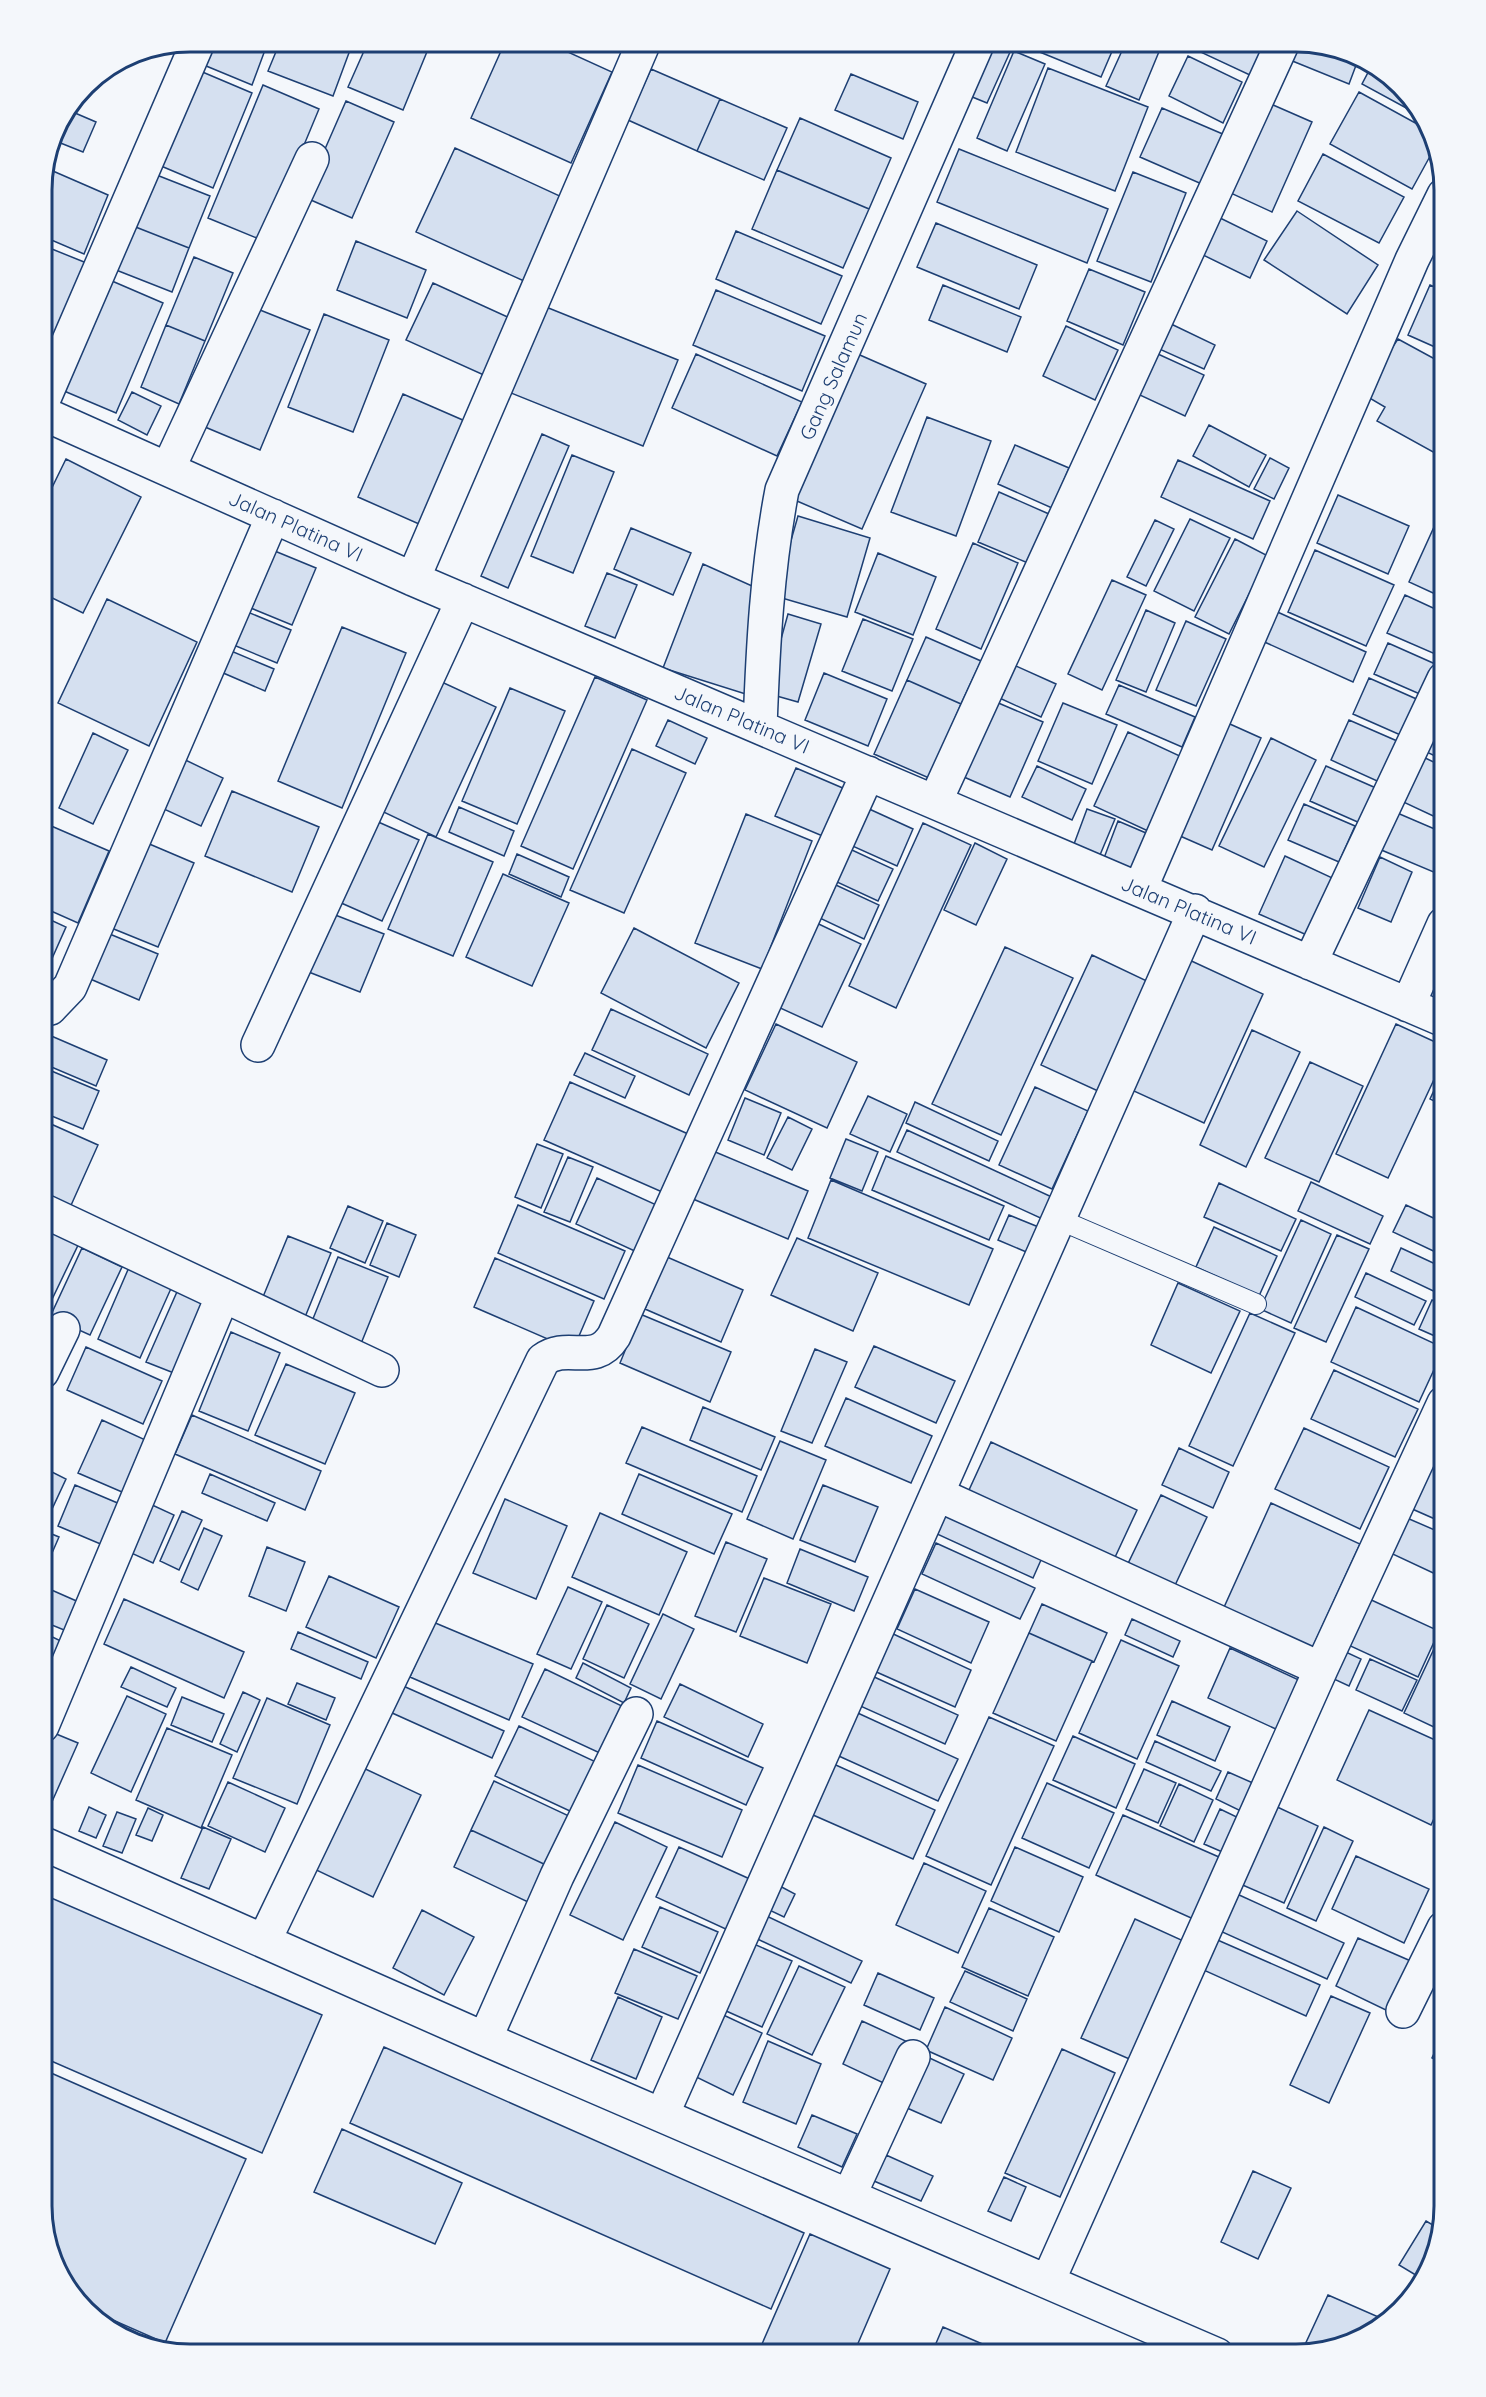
<svg xmlns="http://www.w3.org/2000/svg" width="1486" height="2397" font-family="Quicksand,sans-serif">
<style>
.building{fill:#d5e0f0;stroke:#1d3f73;stroke-width:1.5}
.lines{fill:none;stroke-linecap:round;stroke-linejoin:round}
.service-casing{stroke:#1d3f73;stroke-width:22}
.minor-casing{stroke:#1d3f73;stroke-width:36}
.service{stroke:#f4f7fb;stroke-width:20}
.minor{stroke:#f4f7fb;stroke-width:33}
.labels{text-anchor:middle;dominant-baseline:central;stroke-width:4.5;stroke-linejoin:round;paint-order:stroke}
.street-label{font-size:20px;fill:#1d3f73;stroke:#f4f7fb}
.rim{fill:none;stroke:#1d3f73;stroke-width:3}
</style>
<rect width="100%" height="100%" fill="#f4f7fb"/>
<path class="building" d="M208,42H268L252,85L199,63Z
M280,42H353L333,96L268,71Z
M368,42H431L403,110L348,87Z
M505,42H546L612,72L571,163L471,118Z
M993,42L1011,50L987,103L965,94Z
M1015,42H1116L1101,77Z
M1126,42H1163L1139,100L1106,86Z
M1197,42H1268L1252,76L1194,49Z
M1291,42H1305L1358,60L1349,84L1285,58Z
M1014,51L1045,64L1007,151L977,138Z
M1188,56L1242,82L1223,123L1169,96Z
M1372,65L1378,67L1421,116L1362,84Z
M193,68L252,93L213,188L154,163Z
M1048,68L1148,107L1115,191L1016,152Z
M651,69L720,99L697,151L628,120Z
M851,74L918,102L903,139L835,110Z
M263,85L319,109L264,241L208,218Z
M1359,92L1430,131L1434,149L1412,189L1330,144Z
M720,99L787,128L764,180L697,151Z
M346,101L394,122L352,218L304,197Z
M1264,101L1312,122L1272,212L1224,190Z
M1162,108L1225,135L1204,185L1140,157Z
M68,110L96,122L83,152L53,140L57,125Z
M800,118L891,158L869,209L777,170Z
M455,148L562,197L524,281L416,232Z
M959,149L1108,209L1087,263L937,202Z
M1323,154L1404,197L1379,243L1298,201Z
M46,168L108,195L84,254L42,236V181Z
M777,170L869,209L843,268L752,229Z
M149,172L210,196L189,248L128,224Z
M1133,172L1186,193L1151,282L1097,261Z
M1297,211L1378,265L1347,314L1264,260Z
M1212,214L1267,241L1250,278L1195,251Z
M936,223L1037,265L1019,309L917,267Z
M128,224L189,248L172,292L111,268Z
M736,231L842,276L821,324L716,279Z
M356,241L426,270L407,318L337,290Z
M42,245L89,264L42,372Z
M194,257L233,273L205,341L166,325Z
M1089,269L1145,292L1123,345L1067,321Z
M105,278L163,303L116,413L57,388Z
M433,283L512,319L486,376L406,340Z
M943,285L1021,317L1007,352L929,320Z
M1430,285L1444,291V351L1408,335Z
M716,290L825,336L802,391L693,345Z
M541,305L678,360L643,446L506,391Z
M255,308L310,330L260,450L205,427Z
M324,314L389,340L353,432L288,407Z
M1169,323L1215,345L1204,369L1157,348Z
M166,325L205,341L179,404L141,387Z
M1066,326L1118,350L1095,400L1043,376Z
M1398,339L1444,364V458L1377,421L1385,407L1361,393Z
M1147,349L1204,375L1185,416L1129,390Z
M853,352L926,384L862,529L790,498Z
M696,354L802,402L777,456L672,408Z
M132,392L161,406L147,435L118,420Z
M403,394L465,421L419,524L358,497Z
M927,417L991,441L956,536L891,512Z
M1209,425L1266,455L1249,487L1193,456Z
M542,434L569,446L508,588L481,576Z
M1015,445L1069,468L1052,508L998,484Z
M572,455L614,472L573,573L531,556Z
M1270,458L1289,468L1274,499L1254,489Z
M66,459L141,497L83,613L42,593V508Z
M1178,460L1270,501L1253,539L1161,497Z
M999,492L1049,514L1028,563L978,542Z
M1338,495L1409,526L1388,574L1317,543Z
M1444,505V598L1409,582Z
M798,516L870,538L847,617L775,596Z
M1190,519L1230,538L1194,611L1154,591Z
M1155,520L1174,529L1146,586L1127,577Z
M631,528L691,553L673,595L614,569Z
M1235,539L1268,556L1229,634L1195,617Z
M973,543L1018,563L981,649L936,629Z
M265,547L316,568L292,625L241,604Z
M1315,550L1394,585L1366,646L1288,612Z
M878,553L936,577L913,635L855,612Z
M703,564L761,590L752,696L663,668Z
M607,573L637,585L615,638L585,626Z
M1112,580L1146,595L1102,690L1068,674Z
M1405,595L1444,613L1442,657L1387,633Z
M107,599L197,642L149,746L58,703Z
M238,608L291,630L277,663L224,641Z
M1146,610L1175,623L1146,692L1116,680Z
M1273,610L1366,652L1353,682L1260,640Z
M788,614L821,624L798,702L766,693Z
M863,619L913,639L892,691L842,671Z
M1186,621L1226,639L1196,706L1156,690Z
M342,627L406,653L342,808L278,781Z
M926,637L981,661L961,704L907,680Z
M1388,643L1442,667L1429,698L1374,674Z
M224,648L274,669L265,691L214,669Z
M1007,662L1056,684L1041,717L993,695Z
M824,673L887,699L868,746L805,720Z
M595,677L647,700L573,869L521,846Z
M433,678L496,707L436,837L373,807Z
M1369,678L1421,701L1405,737L1353,714Z
M907,680L961,704L929,778L874,754Z
M1119,685L1195,717L1182,747L1106,714Z
M510,688L565,711L517,824L462,801Z
M989,699L1043,722L1010,797L957,774Z
M1444,701V760L1422,750Z
M1063,703L1117,725L1092,784L1038,761Z
M668,720L707,738L695,764L656,746Z
M1221,720L1261,738L1212,850L1171,832Z
M1349,720L1404,744L1386,785L1331,760Z
M1128,732L1182,757L1148,831L1094,806Z
M93,733L128,750L93,824L59,808Z
M1271,738L1316,760L1264,867L1219,846Z
M632,749L686,773L624,913L570,890Z
M1419,755L1444,767V821L1399,800Z
M177,756L223,778L201,826L155,805Z
M1037,766L1086,789L1072,820L1022,797Z
M1326,766L1385,792L1369,827L1310,801Z
M796,768L845,789L825,837L775,816Z
M232,791L319,827L292,892L205,856Z
M856,803L913,829L897,866L839,840Z
M1304,804L1355,826L1339,862L1288,840Z
M459,807L514,831L504,856L449,832Z
M1087,809L1115,819L1100,855L1074,844Z
M1395,812L1444,833L1443,876L1379,849Z
M746,814L812,841L762,969L695,943Z
M376,821L419,840L382,921L339,902Z
M1118,821L1146,833L1131,869L1104,858Z
M42,822L109,851L78,923L42,907Z
M923,823L971,845L896,1008L849,986Z
M428,834L493,862L453,956L388,929Z
M140,840L194,863L158,947L104,925Z
M975,843L1007,859L976,925L944,910Z
M839,844L893,869L878,901L824,876Z
M517,854L569,877L561,897L509,874Z
M1285,856L1341,882L1316,939L1259,914Z
M1380,857L1412,872L1391,922L1358,908Z
M503,874L569,903L532,986L466,957Z
M823,879L879,905L864,939L807,912Z
M325,911L384,934L360,992L301,969Z
M42,916L66,927L42,981Z
M806,918L861,944L822,1027L767,1002Z
M634,928L739,983L706,1048L601,993Z
M100,930L158,954L139,1000L81,975Z
M1005,947L1073,978L1001,1135L932,1104Z
M1444,952V988L1424,980Z
M1092,955L1149,982L1098,1091L1041,1065Z
M1185,958L1263,994L1204,1123L1125,1087Z
M611,1009L708,1054L689,1095L592,1050Z
M776,1024L857,1062L827,1128L745,1090Z
M1396,1024L1444,1046V1058L1388,1178L1336,1154Z
M1252,1030L1300,1052L1246,1167L1200,1145Z
M49,1035L107,1060L96,1086L42,1063V1051Z
M585,1053L635,1076L625,1098L574,1075Z
M1310,1062L1363,1086L1319,1182L1265,1158Z
M42,1067L99,1091L83,1129L42,1112Z
M1444,1069V1106L1430,1099Z
M570,1082L695,1137L669,1195L544,1140Z
M1035,1087L1088,1111L1052,1189L999,1165Z
M868,1096L907,1114L890,1152L850,1134Z
M745,1098L781,1113L764,1155L728,1140Z
M915,1102L998,1141L989,1161L906,1123Z
M788,1117L812,1129L792,1170L767,1158Z
M42,1120L98,1145L68,1212L42,1200Z
M907,1130L1056,1199L1047,1221L897,1152Z
M846,1139L878,1152L862,1191L830,1178Z
M537,1144L563,1154L541,1208L515,1197Z
M713,1151L808,1191L788,1239L693,1199Z
M886,1156L1004,1206L989,1240L872,1190Z
M568,1157L593,1167L570,1222L544,1212Z
M597,1178L661,1207L639,1253L576,1224Z
M831,1180L993,1249L969,1305L808,1238Z
M1311,1182L1383,1216L1370,1244L1298,1211Z
M1219,1183L1296,1219L1281,1251L1204,1217Z
M518,1205L625,1251L604,1299L498,1253Z
M1406,1205L1444,1223V1256L1393,1232Z
M348,1206L383,1221L365,1263L330,1248Z
M1009,1215L1041,1228L1031,1254L998,1240Z
M42,1220L81,1239L44,1316H42Z
M1301,1220L1331,1234L1291,1323L1260,1309Z
M387,1223L416,1235L399,1277L370,1265Z
M1214,1227L1277,1256L1259,1296L1196,1267Z
M1337,1235L1369,1249L1326,1342L1294,1328Z
M288,1236L331,1253L301,1327L258,1309Z
M797,1238L878,1273L853,1331L771,1295Z
M82,1248L122,1267L90,1335L50,1317Z
M1401,1248L1444,1268V1296L1391,1271Z
M338,1257L388,1277L358,1351L308,1331Z
M667,1257L743,1290L721,1342L645,1309Z
M495,1258L594,1301L573,1350L474,1307Z
M130,1265L173,1284L140,1358L98,1339Z
M1366,1273L1426,1301L1414,1325L1355,1297Z
M1178,1283L1240,1311L1211,1373L1151,1345Z
M180,1285L212,1299L179,1375L146,1362Z
M1432,1300L1444,1306V1340L1419,1329Z
M1356,1307L1444,1348L1419,1402L1331,1362Z
M1250,1313L1295,1333L1233,1466L1189,1446Z
M640,1314L731,1352L710,1402L620,1363Z
M231,1332L280,1353L248,1431L199,1411Z
M874,1346L955,1381L936,1423L855,1387Z
M86,1347L162,1381L143,1424L67,1390Z
M815,1349L847,1362L812,1443L781,1431Z
M286,1364L355,1393L325,1464L255,1435Z
M1334,1370L1418,1409L1395,1457L1311,1419Z
M846,1398L932,1436L911,1483L825,1446Z
M703,1407L775,1437L761,1470L690,1440Z
M192,1415L321,1471L305,1510L175,1454Z
M102,1420L152,1443L129,1495L78,1473Z
M642,1427L757,1476L742,1512L626,1463Z
M1304,1428L1389,1467L1360,1529L1275,1489Z
M780,1441L826,1460L793,1539L747,1519Z
M991,1442L1137,1510L1110,1568L964,1501Z
M1179,1448L1229,1472L1213,1508L1162,1485Z
M1432,1460L1444,1466V1523L1410,1508Z
M42,1467L66,1479L45,1524L42,1523Z
M210,1474L275,1503L267,1521L202,1493Z
M639,1474L732,1514L714,1554L622,1514Z
M75,1485L127,1507L110,1548L58,1526Z
M823,1485L878,1507L855,1562L800,1540Z
M1161,1495L1207,1517L1170,1596L1123,1574Z
M505,1499L567,1526L536,1599L473,1573Z
M1271,1503L1360,1544L1309,1655L1221,1614Z
M150,1504L174,1515L153,1563L129,1552Z
M949,1508L1045,1551L1033,1578L937,1534Z
M182,1511L202,1520L179,1570L160,1561Z
M600,1513L687,1552L659,1615L572,1577Z
M1400,1515L1444,1534V1578L1384,1550Z
M204,1528L222,1536L198,1590L181,1582Z
M42,1530L59,1537L42,1576Z
M726,1542L767,1559L736,1632L695,1616Z
M936,1543L1035,1588L1020,1619L922,1574Z
M267,1547L305,1562L286,1611L249,1596Z
M800,1549L868,1577L854,1611L787,1583Z
M329,1576L399,1607L376,1658L306,1627Z
M764,1578L831,1604L807,1663L740,1636Z
M568,1587L602,1602L571,1669L537,1654Z
M47,1588L81,1603L69,1632L42,1621V1597Z
M915,1589L989,1622L971,1663L897,1629Z
M1367,1598L1439,1631L1418,1677L1346,1644Z
M124,1599L244,1652L224,1698L104,1644Z
M1042,1604L1107,1633L1094,1662L1029,1633Z
M607,1605L649,1624L624,1678L583,1659Z
M663,1614L694,1629L661,1699L630,1684Z
M1132,1619L1180,1641L1173,1657L1125,1635Z
M433,1622L533,1664L509,1720L410,1677Z
M42,1632L63,1642L42,1684Z
M298,1632L368,1662L361,1679L291,1649Z
M889,1632L971,1670L955,1707L872,1670Z
M1029,1633L1092,1661L1056,1741L993,1713Z
M1440,1636L1444,1638V1712L1436,1728L1404,1713Z
M1121,1640L1179,1666L1137,1759L1079,1733Z
M1335,1647L1361,1659L1349,1686L1323,1674Z
M1230,1648L1301,1681L1278,1730L1208,1698Z
M1370,1659L1417,1680L1402,1711L1356,1690Z
M583,1663L631,1688L624,1703L576,1678Z
M131,1667L176,1688L167,1707L121,1687Z
M545,1669L624,1707L602,1754L522,1717Z
M872,1676L958,1715L945,1744L858,1705Z
M297,1683L335,1698L326,1720L288,1704Z
M680,1684L763,1724L748,1757L664,1717Z
M401,1685L504,1731L492,1758L390,1712Z
M243,1692L260,1700L237,1752L220,1744Z
M127,1696L166,1714L131,1792L91,1773Z
M182,1697L224,1714L212,1742L171,1725Z
M267,1698L330,1725L297,1804L233,1778Z
M1172,1701L1230,1727L1215,1761L1157,1735Z
M849,1709L958,1759L938,1801L830,1752Z
M1369,1710L1444,1744V1797L1431,1825L1337,1780Z
M989,1717L1054,1746L991,1885L926,1856Z
M657,1721L763,1768L746,1805L641,1758Z
M519,1726L596,1762L572,1812L495,1776Z
M167,1728L232,1755L201,1828L136,1800Z
M49,1731L78,1743L47,1813L42,1810V1746Z
M1073,1736L1135,1764L1116,1808L1053,1780Z
M1155,1741L1221,1771L1211,1791L1146,1762Z
M827,1761L935,1810L913,1859L804,1811Z
M638,1765L742,1810L722,1857L618,1813Z
M359,1766L421,1795L373,1897L312,1868Z
M1144,1769L1176,1783L1158,1823L1126,1809Z
M1228,1772L1262,1787L1249,1815L1216,1799Z
M494,1781L569,1816L546,1865L471,1830Z
M228,1782L285,1808L265,1852L208,1826Z
M1047,1783L1114,1813L1089,1868L1022,1838Z
M1179,1784L1213,1800L1194,1842L1160,1826Z
M1273,1805L1318,1826L1284,1903L1238,1883Z
M89,1807L106,1815L96,1838L79,1831Z
M148,1808L163,1815L152,1841L136,1835Z
M1220,1809L1243,1820L1227,1854L1204,1844Z
M117,1812L136,1819L122,1853L103,1846Z
M1123,1815L1228,1861L1200,1922L1096,1875Z
M615,1822L667,1847L623,1940L570,1915Z
M203,1827L231,1839L209,1889L181,1878Z
M1324,1827L1353,1841L1316,1921L1287,1908Z
M471,1830L546,1865L528,1902L454,1867Z
M679,1847L752,1880L730,1931L656,1897Z
M1015,1847L1083,1877L1059,1932L991,1901Z
M1356,1856L1429,1889L1404,1943L1332,1909Z
M924,1863L986,1891L958,1953L896,1925Z
M776,1884L795,1894L784,1917L765,1908Z
M42,1894L322,2015L262,2153L42,2057Z
M1237,1894L1344,1943L1327,1979L1220,1931Z
M660,1907L718,1932L700,1973L642,1947Z
M989,1908L1054,1937L1028,1996L962,1967Z
M422,1910L474,1937L444,1995L393,1968Z
M760,1913L862,1961L851,1983L749,1935Z
M1135,1919L1188,1943L1134,2061L1081,2038Z
M1213,1938L1320,1985L1306,2016L1199,1968Z
M1358,1938L1413,1962L1390,2012L1336,1986Z
M745,1940L792,1961L762,2027L715,2006Z
M634,1949L697,1976L678,2019L615,1993Z
M799,1966L845,1987L812,2055L767,2034Z
M965,1971L1027,1999L1013,2031L950,2002Z
M878,1973L934,1998L920,2030L864,2005Z
M1331,1996L1370,2013L1329,2103L1290,2085Z
M618,1997L662,2017L636,2079L591,2060Z
M945,2007L1012,2038L993,2080L926,2050Z
M717,2012L762,2033L733,2095L688,2073Z
M862,2021L910,2043L890,2086L843,2064Z
M1444,2032V2064L1432,2058Z
M768,2041L821,2064L796,2124L743,2102Z
M384,2047L804,2233L771,2309L350,2123Z
M1062,2049L1115,2073L1060,2197L1005,2173Z
M921,2054L964,2074L941,2123L898,2104Z
M42,2069L246,2159L165,2343L90,2310L57,2272L42,2206Z
M812,2115L857,2134L842,2167L798,2147Z
M342,2129L462,2183L435,2244L314,2192Z
M886,2155L933,2176L921,2201L874,2181Z
M1253,2171L1291,2188L1258,2259L1221,2242Z
M1004,2177L1026,2187L1011,2221L988,2211Z
M1426,2221L1438,2228L1424,2280L1399,2265Z
M810,2234L890,2269L853,2355H787L762,2344Z
M1328,2295L1383,2319L1361,2340L1309,2352L1303,2349Z
M943,2327L994,2349L992,2355H931Z"/>
<g class="lines">
<defs>
<path id="service" d="M1058,1219L1256,1304"/>
<path id="minor" d="M42,403L198,42
M42,413L413,579L1444,1020
M168,469L312,159
M413,579L644,42
M760,727C763,646 767,569 782,490L978,42
M935,802L1283,42
M1140,889L1412,260L1444,195
M1310,963L1444,679
M1408,1005L1444,924
M42,1007L50,1008L70,987L273,516
M258,1045L463,600
M42,1210L382,1370
M42,1372L63,1329
M937,1494L1321,1669
M42,1726L223,1295
M42,1843L485,2039L1217,2355
M264,1941L543,1360C568,1341 594,1368 614,1336L868,773
M1403,2011L1444,1928
M485,2039L557,1876L636,1714
M662,2115L1195,911
M849,2196L913,2057
M1048,2281L1321,1669L1444,1403"/>
</defs>
<use href="#service" class="service-casing"/>
<use href="#minor" class="minor-casing"/>
<use href="#service" class="service"/>
<use href="#minor" class="minor"/>
</g>
<g class="labels">
<g class="street-label">
<text transform="translate(833 376) rotate(-66)">Gang Salamun</text>
<text transform="translate(296 526) rotate(24)">Jalan Platina VI</text>
<text transform="translate(742 719) rotate(23)">Jalan Platina VI</text>
<text transform="translate(1189 910) rotate(23)">Jalan Platina VI</text>
</g>
</g>
<path d="M0 0H1486V2397H0ZM190 52H1296A138 138 0 0 1 1434 190V2206A138 138 0 0 1 1296 2344H190A138 138 0 0 1 52 2206V190A138 138 0 0 1 190 52Z" fill="#f4f7fb" fill-rule="evenodd"/>
<path class="rim" d="M190 52H1296A138 138 0 0 1 1434 190V2206A138 138 0 0 1 1296 2344H190A138 138 0 0 1 52 2206V190A138 138 0 0 1 190 52Z"/>
</svg>
